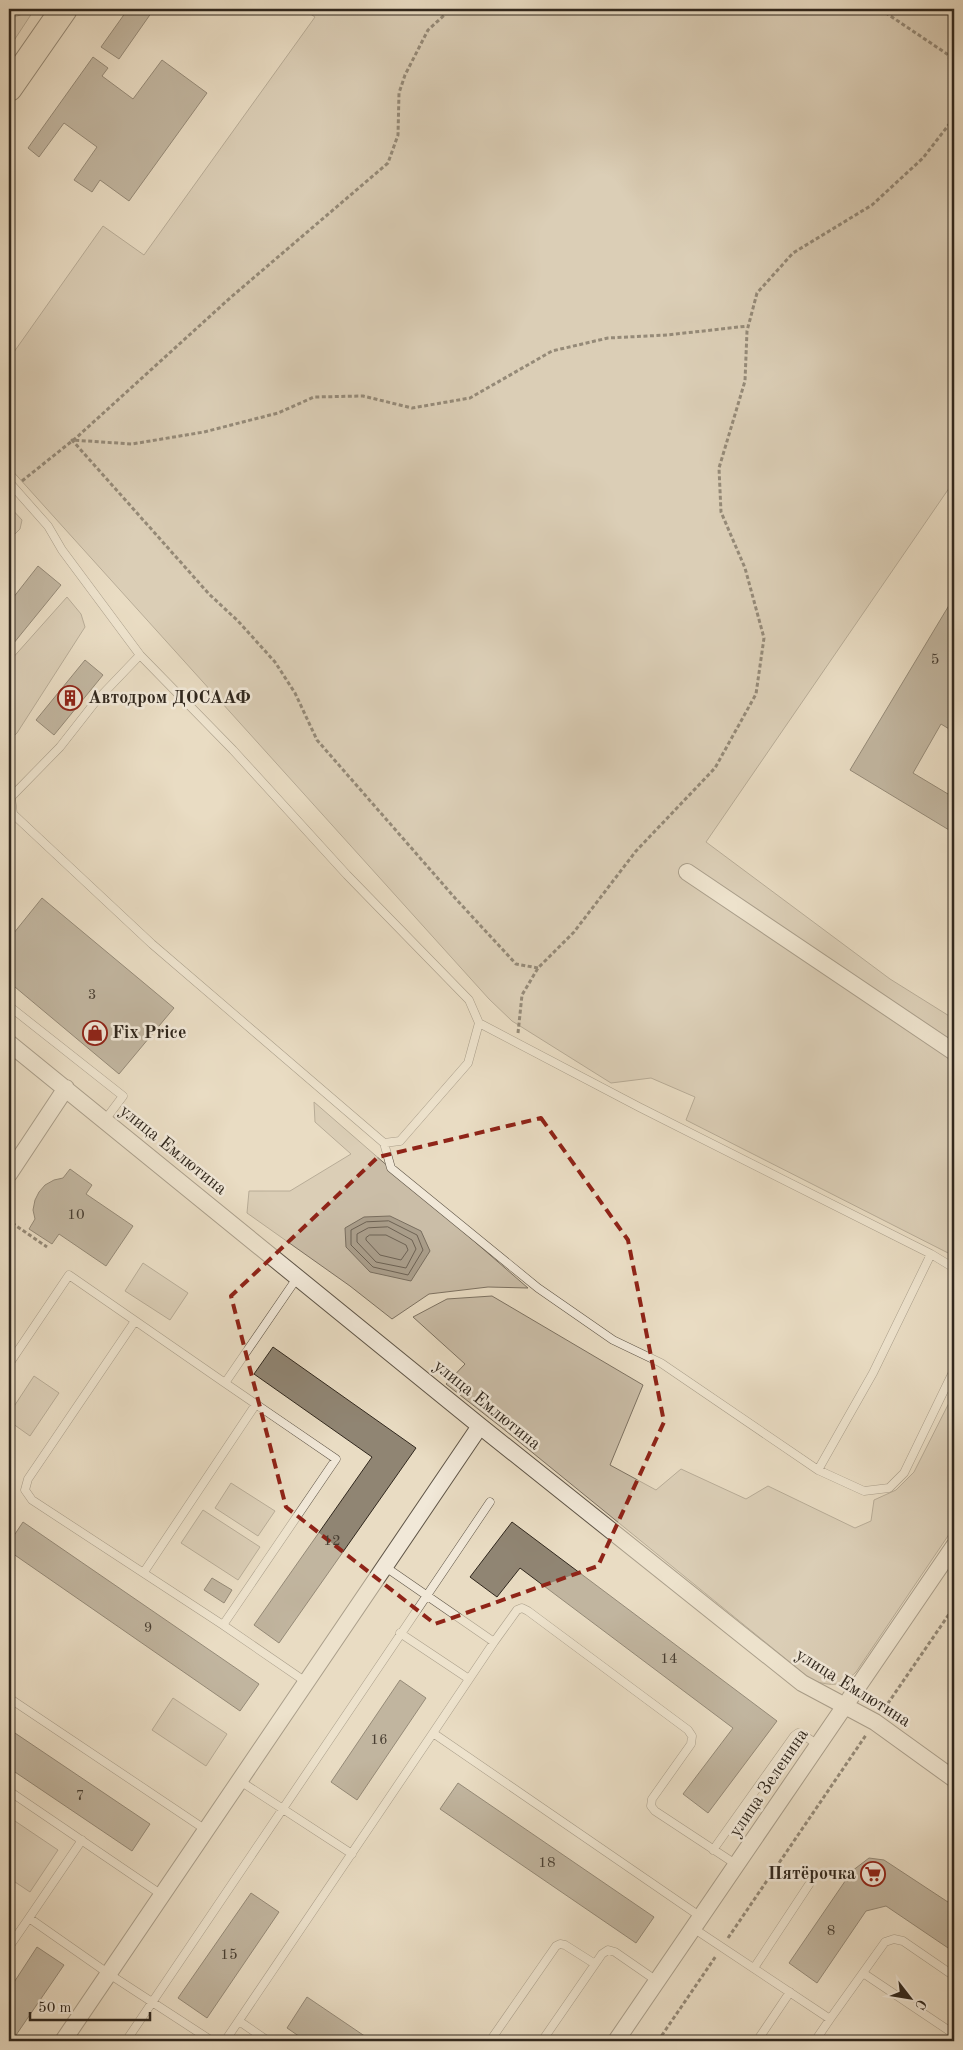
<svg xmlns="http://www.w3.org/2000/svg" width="963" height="2050" font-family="'Old Standard TT',serif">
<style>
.green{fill:#cabda7;stroke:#7d7262}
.water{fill:#aa9e8b;stroke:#796e5f}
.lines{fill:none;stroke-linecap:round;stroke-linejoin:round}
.shore{stroke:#6d6254;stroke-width:1}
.building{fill:#908573;stroke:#30271d}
.service-casing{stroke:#5e5446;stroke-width:9}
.minor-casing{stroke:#5e5446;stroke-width:18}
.trunk-casing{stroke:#30271d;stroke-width:28}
.path{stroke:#30271d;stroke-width:3;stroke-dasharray:4 2.5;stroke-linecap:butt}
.service{stroke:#f1e8d8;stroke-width:8}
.minor{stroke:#f1e8d8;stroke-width:16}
.trunk{stroke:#e9dcc3;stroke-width:26}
.marked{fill:none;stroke:#8f2418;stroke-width:4;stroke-dasharray:10 6;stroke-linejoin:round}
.labels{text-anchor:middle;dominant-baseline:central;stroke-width:5;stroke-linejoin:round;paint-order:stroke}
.number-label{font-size:15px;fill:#483e32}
.poi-label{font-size:18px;font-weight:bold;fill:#30271d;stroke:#f1e8d8;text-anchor:start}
.street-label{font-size:18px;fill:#30271d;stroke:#f1e8d8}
</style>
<rect width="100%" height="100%" fill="#e9dcc3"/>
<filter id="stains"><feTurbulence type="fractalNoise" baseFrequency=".004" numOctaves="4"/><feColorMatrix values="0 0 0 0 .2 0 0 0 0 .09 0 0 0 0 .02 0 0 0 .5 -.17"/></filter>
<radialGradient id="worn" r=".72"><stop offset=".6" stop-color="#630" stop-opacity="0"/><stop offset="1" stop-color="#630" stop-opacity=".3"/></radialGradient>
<path class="green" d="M303,9H954V481L706,842L890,979L954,1019V1256L686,1120L695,1097L651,1078L611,1083L512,1021L489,999L9,467V359L103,226L144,255L315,17Z
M34,10L9,48V19Z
M9,506L22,520L20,529L9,540Z
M67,597L81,614L85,627L17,733L9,741V660L10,661Z
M314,1102L528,1288L488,1287L429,1294L392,1319L350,1286L247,1213L249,1191H290L351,1154L315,1122Z
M143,1263L188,1293L170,1320L125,1291Z
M492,1296L643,1385L610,1465L656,1490L681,1469L746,1499L768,1486L855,1528L871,1521L874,1500L896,1490L914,1472L954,1393V1527L856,1672C841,1687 833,1686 813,1681L501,1427L446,1384L465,1364L413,1317L447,1299Z
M34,1376L59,1393L30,1436L9,1421V1414Z
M231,1483L275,1511L258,1536L215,1508Z
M203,1510L260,1547L238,1580L181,1543Z
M173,1698L227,1734L206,1766L152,1730Z
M9,1817L58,1850L30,1892L9,1878Z"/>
<path class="water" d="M390,1216L421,1231L430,1251L411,1281L370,1272L346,1247L345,1228L364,1217Z"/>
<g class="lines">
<path class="shore" d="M389,1221L417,1235L423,1250L408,1275L373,1267L351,1245V1230L366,1222Z
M388,1227L412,1240L416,1249L406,1268L376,1262L357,1242V1234L368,1228Z
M370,1235H386L406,1245L408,1250L401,1260L380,1255L366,1240V1238Z"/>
</g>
<path class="building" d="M128,9H154L119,59L101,47Z
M93,57L108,68L102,76L133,99L162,60L207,93L129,201L100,180L92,192L74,180L97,147L64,123L39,157L28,148Z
M38,566L61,585L13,644L9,640V603Z
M954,597V732L941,724L913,773L948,794L954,783V833L850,770Z
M85,660L103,675L54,735L36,720Z
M42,898L174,1008L119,1074L9,982V939Z
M70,1169L92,1185L86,1194L133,1226L106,1266L59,1234L52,1244L29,1229L35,1219L33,1210L35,1200L39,1192L45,1185L54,1180L63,1178Z
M273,1347L416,1448L279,1643L254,1625L372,1457L254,1374Z
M23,1522L259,1684L240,1711L9,1551V1543Z
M512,1522L777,1721L708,1813L683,1794L733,1728L520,1568L497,1597L470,1577Z
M212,1578L232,1590L224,1603L204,1590Z
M400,1680L426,1698L357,1800L331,1782Z
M9,1729L150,1824L132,1851L9,1768Z
M458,1783L654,1917L636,1943L440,1809Z
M869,1858L884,1860L954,1906V1952L886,1906L866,1911L817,1983L789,1963L852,1871Z
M251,1893L279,1912L207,2018L178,1998Z
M37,1947L64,1965L12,2041H9V1990Z
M307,1997L372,2041H306L287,2028Z"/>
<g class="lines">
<defs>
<path id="service" d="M9,482L48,526L62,550L140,655L233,750L347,875L469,1000L479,1023L639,1107L931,1254L954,1268
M140,655L96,701L60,747L11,797L13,814L152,944L384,1143L391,1168L538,1288L613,1340L661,1363L818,1470L864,1491L889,1488L904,1473L954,1370
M9,1006L123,1096L105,1120
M384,1143L400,1141L468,1063L479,1023
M135,1321L28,1479L25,1490L32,1500L223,1625L306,1682
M9,1364L69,1275L225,1383L297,1278
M818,1470L873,1373L931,1254
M384,1566L494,1642L517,1610L522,1608L528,1611L688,1730L692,1736L691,1744L652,1799L651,1806L655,1811L737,1865
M144,1572L256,1404
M223,1625L336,1459L225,1383
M400,1633L469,1679
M9,1698L206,1830
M433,1733L494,1642
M240,1781L352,1854
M9,1791L162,1895
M713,1850L794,1736L798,1733L802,1734L818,1745
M29,1918L82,1840
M693,1928L830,2019L885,1942L894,1939L903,1941L954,1976
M9,1947L29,1918L109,1974L212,2041
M754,1968L812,1880
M863,1973L954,2034
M239,2021L268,2041
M126,2041L490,1502
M225,2041L433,1733L701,1917
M490,2041L556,1946L560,1944L565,1945L595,1964
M542,2041L602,1954L608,1950L615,1952L657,1981
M757,2041L790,1992
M815,2041L830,2019"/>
<path id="minor" d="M687,872L954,1052
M9,1043L480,1426L802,1683L875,1722L954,1779
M9,1174L66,1088
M63,2041L480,1426
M616,2041L954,1546"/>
<path id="trunk" d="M9,88L64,9"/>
</defs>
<use href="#service" class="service-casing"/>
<use href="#minor" class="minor-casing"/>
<use href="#trunk" class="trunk-casing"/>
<path class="path" d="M880,9L947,54L954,66
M22,481L77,437L230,298L388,163L398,135L399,93L405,75L428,30L451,9
M538,968L516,964L455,898L317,740L295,693L275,662L238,621L209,594L72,440L132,444L204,432L278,413L314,397L363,396L412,408L470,398L552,351L608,338L667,335L748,326
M518,1033L522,995L538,968L574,932L636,851L715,768L756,694L764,638L745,568L721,512L719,468L745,381L747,331L757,293L793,253L872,205L923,158L954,118
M12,1223L47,1247
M884,1709L954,1607
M728,1938L866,1735
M658,2041L716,1956"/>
<use href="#service" class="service"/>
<use href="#minor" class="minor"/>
<use href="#trunk" class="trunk"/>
</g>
<path d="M0 0H963V2050H0ZM541,1118L628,1240L664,1422L598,1566L435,1624L286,1507L231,1296L378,1157Z" fill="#e9dcc3" fill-opacity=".55" fill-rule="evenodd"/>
<path class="marked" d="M541,1118L628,1240L664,1422L598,1566L435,1624L286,1507L231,1296L378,1157Z"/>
<defs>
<symbol id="building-ring" viewBox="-11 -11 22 22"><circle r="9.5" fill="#f1e8d8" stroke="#8f2418" stroke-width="1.5"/><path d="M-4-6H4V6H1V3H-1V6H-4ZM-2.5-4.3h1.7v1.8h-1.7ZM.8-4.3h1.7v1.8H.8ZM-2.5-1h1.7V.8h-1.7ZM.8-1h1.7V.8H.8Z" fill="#8f2418"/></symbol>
<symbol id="shop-ring" viewBox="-11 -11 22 22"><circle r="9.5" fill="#f1e8d8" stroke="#8f2418" stroke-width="1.5"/><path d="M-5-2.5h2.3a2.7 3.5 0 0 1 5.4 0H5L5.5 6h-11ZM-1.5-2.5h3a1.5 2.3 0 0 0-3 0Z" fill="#8f2418"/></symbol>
<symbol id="supermarket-ring" viewBox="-11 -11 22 22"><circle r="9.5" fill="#f1e8d8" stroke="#8f2418" stroke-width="1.5"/><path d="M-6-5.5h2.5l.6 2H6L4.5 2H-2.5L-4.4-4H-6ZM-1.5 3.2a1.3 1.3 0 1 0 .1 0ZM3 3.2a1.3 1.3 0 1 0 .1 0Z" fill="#8f2418"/></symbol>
</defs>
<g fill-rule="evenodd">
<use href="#building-ring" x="56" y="684" width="28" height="28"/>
<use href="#shop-ring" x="81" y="1019" width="28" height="28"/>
<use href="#supermarket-ring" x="859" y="1860" width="28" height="28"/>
</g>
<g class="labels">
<g class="number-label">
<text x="935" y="660">5</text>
<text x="92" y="995">3</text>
<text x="76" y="1215">10</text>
<text x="332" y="1541">12</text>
<text x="148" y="1628">9</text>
<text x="669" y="1659">14</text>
<text x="379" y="1740">16</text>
<text x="80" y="1796">7</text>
<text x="547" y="1863">18</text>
<text x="831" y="1931">8</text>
<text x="229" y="1955">15</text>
</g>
<g class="poi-label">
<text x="88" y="698">Автодром ДОСААФ</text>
<text x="112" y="1033">Fix Price</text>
<text x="856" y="1874" text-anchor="end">Пятёрочка</text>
</g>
<g class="street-label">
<text transform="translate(173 1150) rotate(39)">улица Емлютина</text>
<text transform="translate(487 1405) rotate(39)">улица Емлютина</text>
<text transform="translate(853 1688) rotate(32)">улица Емлютина</text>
<text transform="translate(769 1783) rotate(-56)">улица Зеленина</text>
</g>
</g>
<rect width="963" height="2050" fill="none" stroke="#e9dcc3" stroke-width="30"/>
<rect x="10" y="10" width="943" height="2030" fill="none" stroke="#30271d" stroke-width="2.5"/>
<rect x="15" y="15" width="933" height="2020" fill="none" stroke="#30271d"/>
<g transform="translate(910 1998) rotate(121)" stroke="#f1e8d8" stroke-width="4" paint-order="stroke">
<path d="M0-4L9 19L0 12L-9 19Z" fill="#30271d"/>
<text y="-8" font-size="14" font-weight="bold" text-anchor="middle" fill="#30271d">С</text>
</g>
<path d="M30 2012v8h120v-8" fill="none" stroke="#30271d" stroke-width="2.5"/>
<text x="38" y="2012" font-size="15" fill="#30271d" stroke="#f1e8d8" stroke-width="4" paint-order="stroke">50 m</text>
<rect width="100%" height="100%" filter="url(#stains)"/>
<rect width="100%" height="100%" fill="url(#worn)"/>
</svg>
